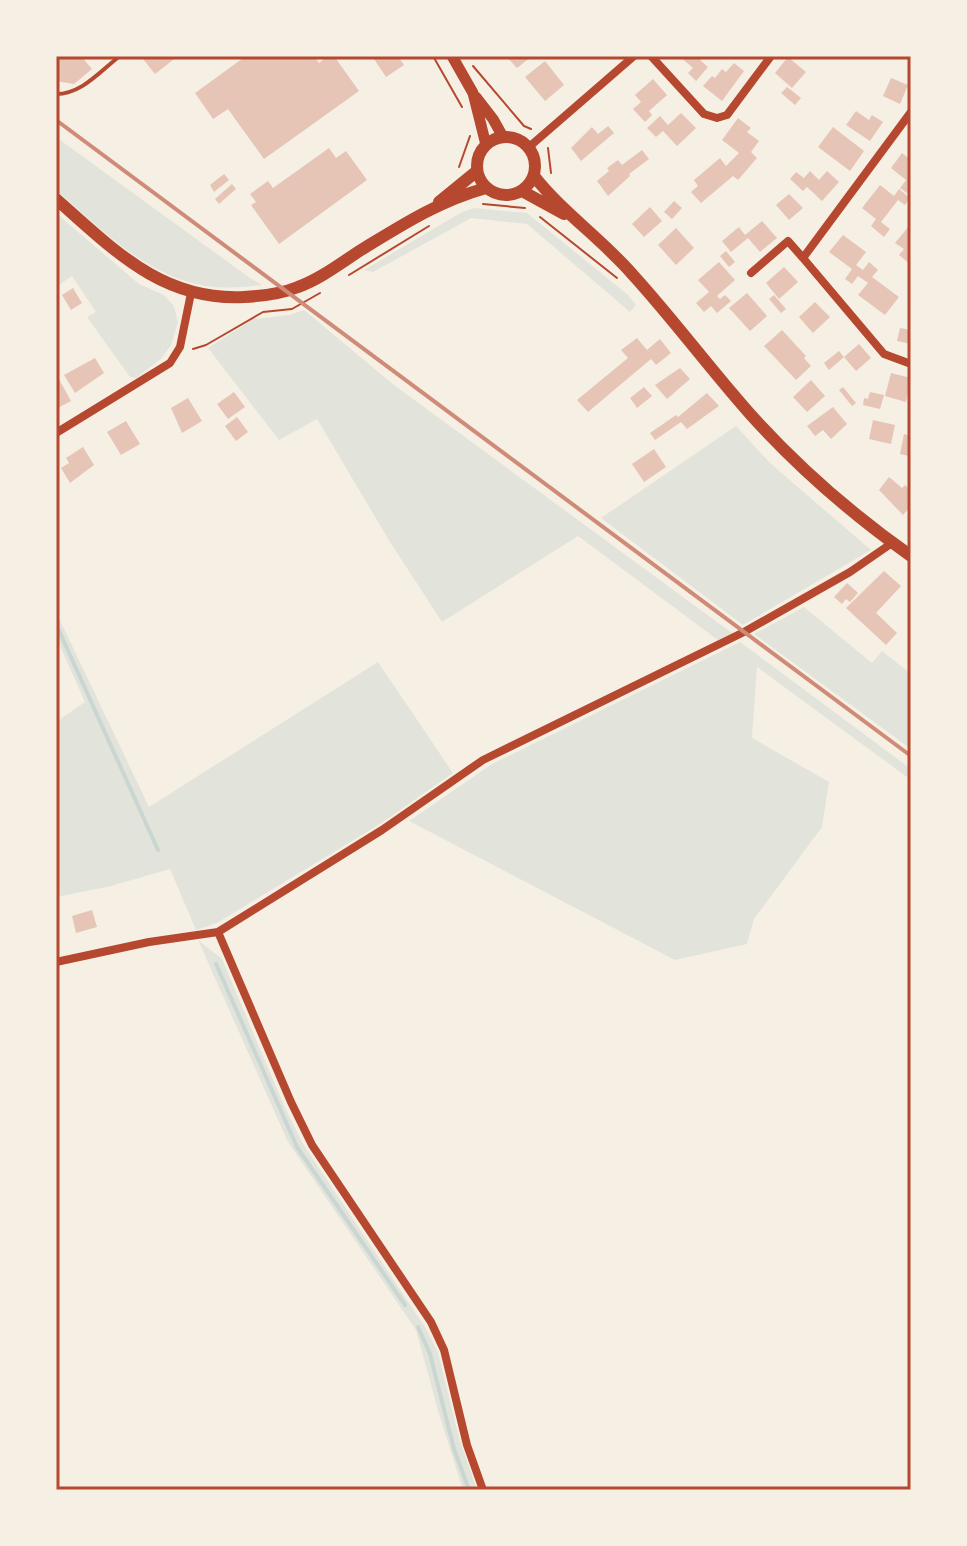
<svg xmlns="http://www.w3.org/2000/svg" width="967" height="1546" font-family="'Playfair Display',serif">
<style>
.green{fill:#e2e4dc}
.lines{fill:none;stroke-linecap:round;stroke-linejoin:round}
.stream{stroke:#c9d6d2;stroke-width:4}
.building{fill:#e6c5b7}
.path{stroke:#b5482f;stroke-width:2}
.service{stroke:#b5482f;stroke-width:4}
.minor{stroke:#b5482f;stroke-width:8}
.tertiary{stroke:#b5482f;stroke-width:11}
.secondary{stroke:#b5482f;stroke-width:12}
.rail{stroke:#cf8b77;stroke-width:4}
.neatline{fill:none;stroke:#b5482f;stroke-width:3}
</style>
<rect width="100%" height="100%" fill="#f6efe4"/>
<path class="green" d="M56,137L250,278L262,285C243,287 225,289 206,286C145,276 100,228 56,190Z
M474,208L527,213L627,294L636,305L630,312L527,224L471,218L373,272L364,270L462,212Z
M56,213L139,284L164,295L174,306L178,322L171,345L161,359L136,378L130,377L87,317L96,312L72,276L56,287Z
M304,310L394,385L732,633L718,640L578,536L442,622L390,542L317,419L279,440L208,348L254,319L289,315Z
M736,426L770,463L871,550L743,625L601,518Z
M804,607L872,663L882,651L911,674V749L754,634Z
M56,612L149,807L378,662L453,773L380,824L217,923L196,930L170,869L111,886L56,897V722L85,702L56,637Z
M740,642L911,769V780L757,667L752,738L829,782L822,827L754,919L747,944L675,960L409,821L492,764Z
M198,940L222,959L285,1108L303,1144L425,1327L438,1352L459,1438L477,1490H463L439,1414L416,1330L288,1142Z"/>
<g class="lines">
<path class="stream" d="M56,624L158,850
M216,964L297,1147L405,1305
M418,1327L430,1354L454,1449L469,1490"/>
</g>
<path class="building" d="M56,56H81L92,69L74,84L56,81Z
M146,56H178L155,74L143,59Z
M246,56H294L296,58L314,56L319,63L328,56H334L359,91L264,159L228,109L213,119L195,93Z
M372,56H398L404,65L386,77Z
M506,56H532L517,68Z
M679,56H704L700,60L708,67L696,81L688,73L693,68Z
M788,57L806,72L792,88L775,73Z
M545,61L564,85L545,101L525,77Z
M734,63L744,71L722,101L703,86L712,76L715,78L722,69L726,72Z
M891,78L908,85L900,104L883,96Z
M653,79L667,95L649,111L652,115L645,122L633,109L641,102L635,95Z
M787,87L801,98L795,105L781,93Z
M856,111L869,120L872,115L883,122L870,141L846,125Z
M681,113L696,128L677,146L663,131L656,137L647,128L660,116L668,125Z
M738,118L751,128L747,132L759,141L751,152L757,158L738,180L733,176L701,203L691,192L698,186L694,180L720,158L726,166L739,153L722,140Z
M608,126L614,133L581,161L571,148L592,127L598,134Z
M833,127L864,151L850,171L818,147Z
M329,148L336,158L346,151L367,180L279,244L251,205L256,202L250,194L268,181L273,188Z
M642,150L649,159L629,174L630,176L608,196L597,181L609,171L607,168L618,160L622,165Z
M902,153L911,160V196L900,188L906,180L891,168Z
M810,171L819,180L827,171L839,182L822,201L807,187L803,191L790,179L796,172L804,178Z
M224,174L229,180L214,192L210,185Z
M232,184L236,189L219,204L215,199Z
M880,185L894,196L899,189L910,198L905,205L898,200L881,222L890,229L884,237L871,226L876,219L862,208Z
M789,194L803,208L789,220L776,205Z
M674,201L682,208L672,219L664,212Z
M650,207L662,221L644,237L632,224Z
M762,221L777,238L760,252L748,238L731,252L722,241L739,227L745,235Z
M909,226L911,228V265L899,255L904,249L895,243Z
M676,228L694,248L676,265L658,245Z
M843,235L866,252L856,265L863,270L869,262L878,270L872,277L899,297L885,315L858,295L868,283L858,276L852,284L845,279L852,269L829,252Z
M726,251L735,262L729,267L720,256Z
M719,262L735,280L717,296L720,299L725,295L731,301L717,313L711,306L704,312L696,303L709,292L698,280Z
M784,267L798,282L779,299L766,283Z
M73,288L82,303L71,310L62,295Z
M747,293L767,316L750,331L729,308Z
M774,295L786,309L781,313L769,299Z
M815,302L830,317L813,333L799,317Z
M900,328L911,330V344L897,341Z
M782,330L806,356L804,358L811,366L796,380L764,346Z
M637,338L647,350L660,339L671,353L656,365L651,359L588,412L577,400L628,358L621,350Z
M859,344L871,358L856,371L844,357Z
M839,351L844,357L829,370L824,363Z
M95,358L104,373L75,393L64,375Z
M680,368L690,379L667,399L655,385Z
M891,373L911,378L906,402L885,396Z
M56,374L71,401L56,409Z
M811,380L825,396L807,412L793,397Z
M644,387L652,396L637,408L630,398Z
M843,387L856,403L852,406L839,390Z
M234,392L245,407L228,419L217,404Z
M870,392L884,395L880,409L863,405L864,398L868,399Z
M707,393L719,406L687,429L681,422L655,440L650,433L676,415L678,417Z
M188,398L202,421L182,433L171,408Z
M833,407L847,424L831,439L823,430L815,436L807,426Z
M237,417L248,432L236,441L225,426Z
M873,420L895,425L891,444L869,439Z
M126,421L140,444L121,455L107,432Z
M904,434L911,436L909,456L900,454Z
M83,447L94,465L70,483L61,468L69,463L66,458Z
M654,449L666,467L644,482L632,464Z
M889,477L902,488L905,485L911,490V506L903,515L879,490Z
M884,571L901,586L876,613L897,633L886,645L846,608Z
M847,583L858,593L850,602L846,599L842,604L834,597Z
M92,910L97,927L76,933L72,916Z"/>
<g class="lines">
<path class="path" d="M433,56L462,107
M473,66L524,126L531,129
M548,148L551,173
M459,167L470,136
M483,204L525,208
M540,217L617,278
M349,275L429,226
M193,349L206,345L263,312L292,309L320,293"/>
<path class="service" d="M56,94C82,94 100,71 120,56"/>
<path class="minor" d="M651,56L704,114L717,118L727,115L771,56
M911,112L803,258L884,354L911,364
M529,147L634,56
M751,273L788,241L803,258
M56,433L170,363L180,347L191,293
M218,932L291,1102L312,1145L431,1322L444,1350L467,1445L483,1490
M56,962L149,942L218,932L382,830L483,760L744,632L850,572L892,543"/>
<path class="tertiary" d="M452,56L473,93L486,145
M476,97L493,119L503,137"/>
<path class="secondary" d="M477 166a29 29 0 1 1 58 0a29 29 0 1 1-58 0Z
M534,176C563,213 602,239 633,275C674,320 710,369 751,415C799,468 853,515 911,556
M522,191L564,214
M56,199C114,250 162,301 244,297C263,296 281,294 298,287C320,279 341,263 361,250C402,225 439,201 486,188
M439,202L477,171"/>
<path class="rail" d="M56,120L911,756"/>
</g>
<rect width="967" height="1546" fill="none" stroke="#f6efe4" stroke-width="116"/>
<rect x="58" y="58" width="851" height="1430" class="neatline"/>
</svg>
